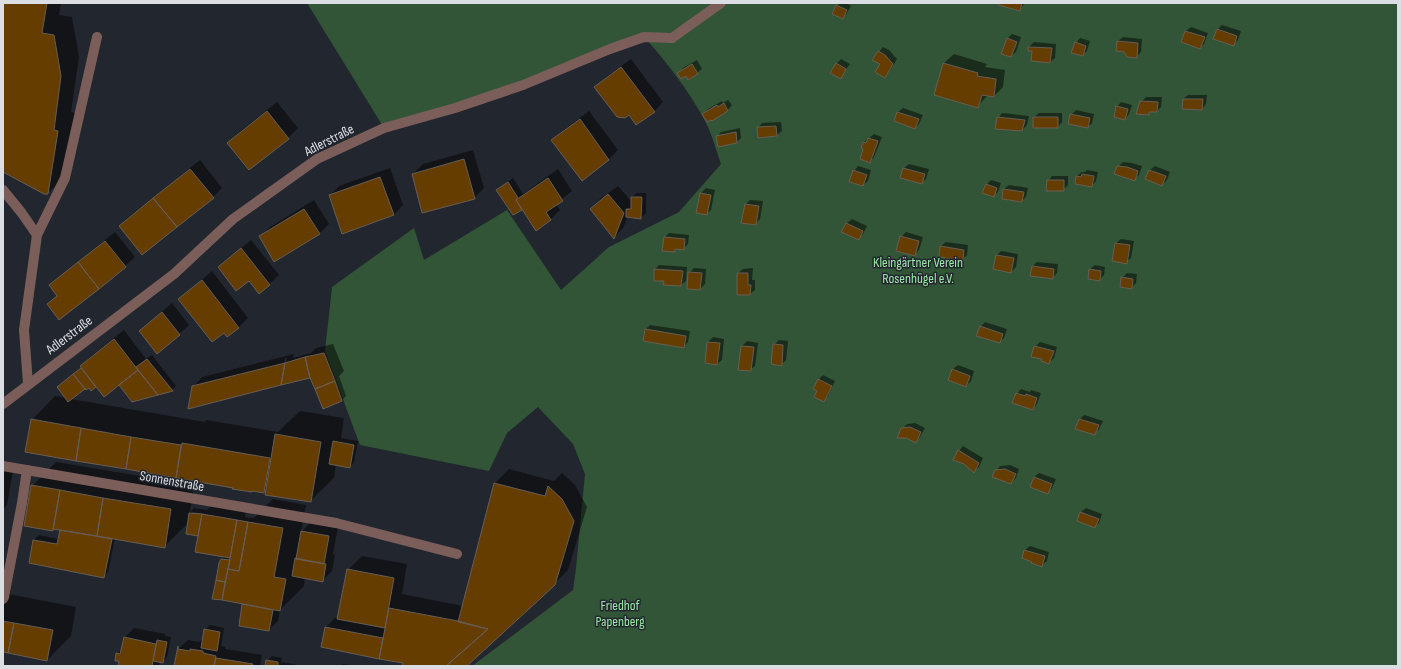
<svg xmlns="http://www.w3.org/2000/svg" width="1401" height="669" font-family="'Sofia Sans Condensed',sans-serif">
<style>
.green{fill:#315536}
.shadow{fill:#0007;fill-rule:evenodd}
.building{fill:#663d00;stroke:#665e56}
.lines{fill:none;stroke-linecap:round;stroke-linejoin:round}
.lane{stroke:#7b5e59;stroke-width:10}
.street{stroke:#7b5e59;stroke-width:10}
.labels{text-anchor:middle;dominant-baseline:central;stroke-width:3;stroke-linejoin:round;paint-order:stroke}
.street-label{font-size:14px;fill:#dbdee3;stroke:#22262e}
.park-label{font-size:14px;fill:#9ae6a4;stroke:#22262e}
</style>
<rect width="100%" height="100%" fill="#22262e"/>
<path class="green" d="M307,3H1398V666H472L573,590L576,568L585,474L573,444L538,407L507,433L489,471L360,445L325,351L332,287L414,228L424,260L507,210L561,290L609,247L679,212L721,164C716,150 712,134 705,121C689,91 667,62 644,37L523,85L384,128Z"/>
<path class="shadow" d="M3,3H61L59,15L72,17L79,57L71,112L75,113L66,175L48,193L3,171Z
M840,3H846L851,6L847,13L843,18L837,6Z
M1000,3H1025L1019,10Z
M1222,25L1241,31L1238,40L1233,45L1217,30Z
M1191,27L1208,33L1204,44L1199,48L1186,31Z
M1012,34L1021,37L1016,52L1011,56L1008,38Z
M1123,37L1142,39L1141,52L1136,57L1118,41Z
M1080,38L1090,41L1087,51L1082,55L1076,43Z
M1034,42L1056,44L1055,58L1050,62L1033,50H1029V47Z
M883,47L889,50L897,59L889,72L885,77L881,64L874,59Z
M954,54L987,64L985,67L1005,70L1003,87L994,96L988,95L977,107L944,63Z
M631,59L663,102L654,112L629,114L596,87L605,78Z
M841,59L850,64L840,77L836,64Z
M697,60L702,69L697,73H679L683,68Z
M1188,95H1207L1206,104L1202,109L1183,99Z
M1146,97H1162L1161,107L1157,111H1152L1148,114L1141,102Z
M728,100L732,105L728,110L712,119L703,114L708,109L722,101L723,103Z
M277,102L298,128L288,138L228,143L238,133Z
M1121,102L1132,105L1129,114L1125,119L1117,107Z
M903,108L923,115L919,124L915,128L895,121L898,112Z
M1076,110L1094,114L1092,123L1088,127L1071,115Z
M589,111L618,150L609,159L582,179L553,140L562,131Z
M1002,113L1029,116L1027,125L1022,130L998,118Z
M1039,113H1062V122L1058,127L1034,117Z
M781,122L782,131L777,135L758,128L762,123Z
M740,128L741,138L737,142L717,137L721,132Z
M874,134L882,137L874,157L870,162L864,142Z
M473,150L484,188L474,198L413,174L423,164Z
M200,160L222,188L213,197L120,226L130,216Z
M1123,162L1132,163L1142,166L1139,175L1135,179L1118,167Z
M909,164L929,169L926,179L921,183L904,168Z
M858,166L871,170L868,181L863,185L854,171Z
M1155,166L1170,172L1167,180L1162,185L1147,178L1150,170Z
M390,168L403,205L394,215L330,195L339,186Z
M558,169L572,191L556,204L560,210L550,220L522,208L514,214L497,190L513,178L523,194Z
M1087,170L1098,172L1096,181L1092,186L1077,176L1082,172H1085Z
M1052,176H1068V185L1063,190L1048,181Z
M991,180L1001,183L998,192L993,196L987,184Z
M1009,185L1028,188L1026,197L1022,201L1004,189Z
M618,186L632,202V197L637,193H646V213L641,218L628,217L623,228L614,237L591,209L600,199Z
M706,188L715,190L711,210L706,214L697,212L701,193Z
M314,200L329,224L319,234L260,236L270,227Z
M750,200L763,201L760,219L755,224L746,204Z
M852,219L867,226L863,234L858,239L843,232L847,223Z
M115,232L135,257L125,266L48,304L58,295L50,285L60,276Z
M906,232L923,237L919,250L914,255L901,237Z
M669,233L689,235L688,244L683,249H677L675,251L664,238Z
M1121,239L1134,241L1131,258L1126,262L1116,243Z
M251,240L279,275L259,293L249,280L219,267L229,258Z
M946,242L968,245L967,255L962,260L941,246Z
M1001,251L1018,254L1016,267L1011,272L997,255Z
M1037,262L1058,264L1057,273L1052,278L1033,266Z
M659,265L687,267L686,281L681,285L655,269Z
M1095,265L1105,267L1104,275L1099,280L1090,269Z
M694,268L706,269L705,284L700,289L689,273Z
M753,268L752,280H755V290L750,294L738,273L743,269Z
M212,271L248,318L238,328L224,332L180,299Z
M1127,273L1137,274L1136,283L1131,288L1122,278Z
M172,303L189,325L157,353L140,331Z
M985,322L1007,329L1004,338L999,342L980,327Z
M650,325L690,331L688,342L683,347L646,329Z
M124,330L146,359L152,355L176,386L172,390L119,383L96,385L92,390L89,387H85L71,399L205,422L206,420L278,432L300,411L344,418L341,438L358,441L354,462L350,467L336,464L334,478L310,501L266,492L26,451L32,420L55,396L66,398L62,383L82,367L81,366L90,357Z
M713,337L724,339L722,360L717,364L706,362L708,342Z
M779,340L788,341L786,360L782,364L774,345Z
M747,341L758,343L755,366L750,370L742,346Z
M1040,342L1057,347L1054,358L1049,363L1043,359L1035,347Z
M333,344L344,371L339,376L346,396L342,400L311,376L193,387L202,377L294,354L293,358L311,353L316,348ZM285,358H287L284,378H281Z
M958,365L974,371L971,381L966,386L949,380L953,369Z
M823,375L835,381L828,396L824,401L818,391V380Z
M1021,389L1030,392L1031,390L1041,393L1037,404L1033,409L1017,394Z
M1084,415L1103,421L1099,429L1095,434L1079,420Z
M915,423L925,428L920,437L916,441L902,429L907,424Z
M963,446L983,458L979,467L974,471L959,451Z
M56,462L194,485L190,513L194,508L207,510L212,505L246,511L245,517L254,518L273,499L306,505L301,532L311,522L338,527L333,554L335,555L332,571L322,581L305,578L304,586L280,610L278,621L269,630L240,625L243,603L213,598L222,559L225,556L188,523L164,547L115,538L108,572L103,577L30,563L34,540L39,535L59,539L62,530L54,528L53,530L32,486ZM192,512L207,514V516L192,514Z
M1010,465L1019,469L1016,478L1011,483L996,471L1000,466Z
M509,469L554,481L562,473L575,485L587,507L568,570L554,584L466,666H403L404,663L322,646L326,627L335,618H338L348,570L362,556L407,564L402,594L463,606L495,483Z
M3,470L13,471L7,505L3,509Z
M1039,473L1056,479L1052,488L1048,493L1031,486L1034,477Z
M1086,508L1102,514L1099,523L1095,527L1078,521L1081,512Z
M1030,546L1049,552L1047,561L1042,565L1023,558L1025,550Z
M3,593L76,607L71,636L47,660L3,652Z
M210,625L224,628L221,646L225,647V649L262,655L260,666H175L178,649L188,640L199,642L201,640H203L205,630Z
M134,628L165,634V636L171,637L167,657L163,662L160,661L159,666H119L120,660L117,654L122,648L124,638Z
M272,656L282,658L281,664L283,662L302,666H266L267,661Z
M343,664L357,666H341Z"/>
<path class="building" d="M3,3H47L42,33L54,35L61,76L54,130L58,131L48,194H44L3,172Z
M999,3H1022L1020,11L998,5Z
M836,5L847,10L843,19L832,14Z
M1217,29L1237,36L1234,46L1213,39Z
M1185,31L1205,37L1200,49L1181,42Z
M1007,38L1017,42L1011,57L1001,54Z
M1117,41L1138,43L1137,58L1127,57L1124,52L1116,51Z
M1075,42L1086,46L1083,56L1071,53Z
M1028,47L1052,48L1050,63L1031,61L1032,51H1028Z
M878,51L885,55L893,64L885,78L875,72L880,64L872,60Z
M836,63L846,69L841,79L830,73Z
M943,63L978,73L977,76L996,79L994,97L982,95L978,108L934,95Z
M692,64L698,74L688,80L686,76L681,79L677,73Z
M621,67L655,112L636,125L629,115L625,118L617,117L594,87Z
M1183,99H1203L1202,110L1182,109Z
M1140,101L1158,102L1157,112H1149V115L1136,114Z
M724,103L728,111L712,121L711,120L707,122L702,114L717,105L718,107Z
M1116,106L1128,109L1125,120L1114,117Z
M267,111L289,139L249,170L227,143Z
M897,112L919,119L915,129L894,121Z
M1070,114L1090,118L1088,128L1068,124Z
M997,117L1025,120L1022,131L995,129Z
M1033,117H1058V128H1033Z
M580,119L609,160L582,181L551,140Z
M776,126L777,136L758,138L757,127Z
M736,132L737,143L718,147L716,136Z
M868,138L878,141L870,163L860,159L863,149L861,148L863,142L866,143Z
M464,159L475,199L422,213L412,174Z
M1117,166L1127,167L1138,171L1135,181L1114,174Z
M903,168L925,174L922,184L900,178Z
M190,169L214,198L177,227L153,198Z
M853,170L867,175L863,186L849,182Z
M1149,170L1166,176L1162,186L1145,179Z
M1082,174L1094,176L1092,187L1075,184L1076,176L1081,177Z
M380,177L394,215L342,234L329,195Z
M548,178L563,201L546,212L551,220L536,231L516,200Z
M1047,180H1064V191H1046Z
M508,182L518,198L516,200L522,210L513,215L496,190Z
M986,184L997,188L994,197L982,193Z
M1003,189L1024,192L1022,202L1002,199Z
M700,193L711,195L707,215L696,213Z
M608,194L624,213L614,239L590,209Z
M631,197H642L641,219L626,217V209H631Z
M153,198L177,227L142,255L119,226Z
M745,204L759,206L756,225L741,223Z
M304,209L320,234L274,262L259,236Z
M846,223L863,231L859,240L841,232Z
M900,236L919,241L915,256L896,251Z
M664,237L685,239L684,250L675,249V252L662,251Z
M105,241L126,267L99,289L78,262Z
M1115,243L1130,245L1127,264L1112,261Z
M940,246L964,250L963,261L939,257Z
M241,248L270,285L259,294L249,281L236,291L218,267Z
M996,255L1014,258L1011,273L993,269Z
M78,262L99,289L59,320L47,304L57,296L49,285Z
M1032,266L1054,269L1053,279L1030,276Z
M654,269L683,271L681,286L663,285L664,281H654Z
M1089,269L1101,271L1100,281L1088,279Z
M688,272L702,273L700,290L687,289Z
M737,273H748V285H751L750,295H737Z
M1121,277L1133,279L1132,289L1120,287Z
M202,280L239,328L227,337L224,333L212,342L178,299Z
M162,312L180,335L157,354L139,331Z
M980,326L1003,334L1000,343L976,336Z
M645,329L686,336L684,348L643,341Z
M114,339L138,370L104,397L80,366Z
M707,342L720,343L717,365L705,363Z
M773,344L783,345L782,366L771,364Z
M741,346L754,347L751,371L738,370Z
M1034,346L1054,351L1049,364L1041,361L1042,359L1031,357Z
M324,353L335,381L315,389L310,378L305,357Z
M305,357L310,378L281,385L285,363Z
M147,359L173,391L158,395L138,370L136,367Z
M285,363L281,385L188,409L192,386Z
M81,368L96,387L91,391L89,388L86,390L73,374Z
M952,369L970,376L966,387L948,380Z
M138,370L158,395L132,402L119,385Z
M73,374L85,389L68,402L57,387Z
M818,379L832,386L824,402L814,397L817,391L813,389Z
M335,381L342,401L323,409L315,389Z
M1016,393L1025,396L1026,394L1037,398L1033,410L1012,403Z
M31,419L81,428L76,461L25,452Z
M1079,419L1099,425L1095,435L1075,429Z
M910,427L921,432L916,443L906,438H897L901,428Z
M81,428L131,437L126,469L76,461Z
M275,434L321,442L311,502L265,495Z
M131,437L181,445L176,478L126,469Z
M333,441L354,445L350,468L329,464Z
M182,443L270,458L264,493L252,491V492L232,489L233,488L176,478Z
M958,450L979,463L974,473L964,464L953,460Z
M1005,469L1016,474L1011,484L992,477L995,470Z
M1034,477L1052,484L1048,494L1030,487Z
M494,483L545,496L548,486L562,499L574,521L555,585L467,666H446L488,629L458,622Z
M31,485L60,490L53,531L24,526Z
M60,490L103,498L97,536L53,529Z
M103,498L171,509L165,548L97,536Z
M1080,512L1099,519L1095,528L1077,521Z
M189,513L202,514L198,536L186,534Z
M202,514L237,520L230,558L195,552Z
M237,520L248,522L239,571L228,569Z
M248,522L283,528L274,577L286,579L280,611L222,600L228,569L239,571Z
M60,530L112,539L104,578L29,563L33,540L57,544Z
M301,531L329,536L324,564L296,559Z
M1024,550L1045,556L1042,567L1031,563L1032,562L1022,558Z
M295,558L326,564L323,582L292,576Z
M221,559L230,560L225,582L216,580L219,563Z
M347,569L394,578L385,628L337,619Z
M216,580L225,582L222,600L212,599Z
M242,604L273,610L269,631L239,626Z
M389,608L458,621L488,629L446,666H402L403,663L379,659Z
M3,621L14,623L8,653L3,652Z
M14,623L53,630L47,661L8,653Z
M325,627L383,638L379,659L321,647Z
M204,629L220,632L217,651L201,648Z
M124,637L156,644L152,666H118L119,661H115L116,653L120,654Z
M157,640L167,642L163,663L153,661Z
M178,646V649L190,651V649L203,651V653L216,656L214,666H174Z
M216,658L253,664L252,666H214Z
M266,660L278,662V666H265Z"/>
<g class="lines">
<path class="lane" d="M672,38L721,3
M3,190L21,212L37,235
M28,384L24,330L37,235L65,178L97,37
M336,523L457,554
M3,599L4,597L22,503L27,470"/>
<path class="street" d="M3,404L174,274L233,219L317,159L384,128L455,108L523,85L610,49L644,37L672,38
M3,466L336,523"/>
</g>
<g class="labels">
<g class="street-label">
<text transform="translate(329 140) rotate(-27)">Adlerstraße</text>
<text transform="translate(69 335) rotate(-37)">Adlerstraße</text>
<text transform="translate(172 481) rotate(10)">Sonnenstraße</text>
</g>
<g class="park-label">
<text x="918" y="262">Kleingärtner Verein<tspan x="918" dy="16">Rosenhügel e.V.</tspan></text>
<text x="620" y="605">Friedhof<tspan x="620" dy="16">Papenberg</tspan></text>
</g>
</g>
<rect width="1401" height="669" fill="none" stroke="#dbdee3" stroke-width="8"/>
</svg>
